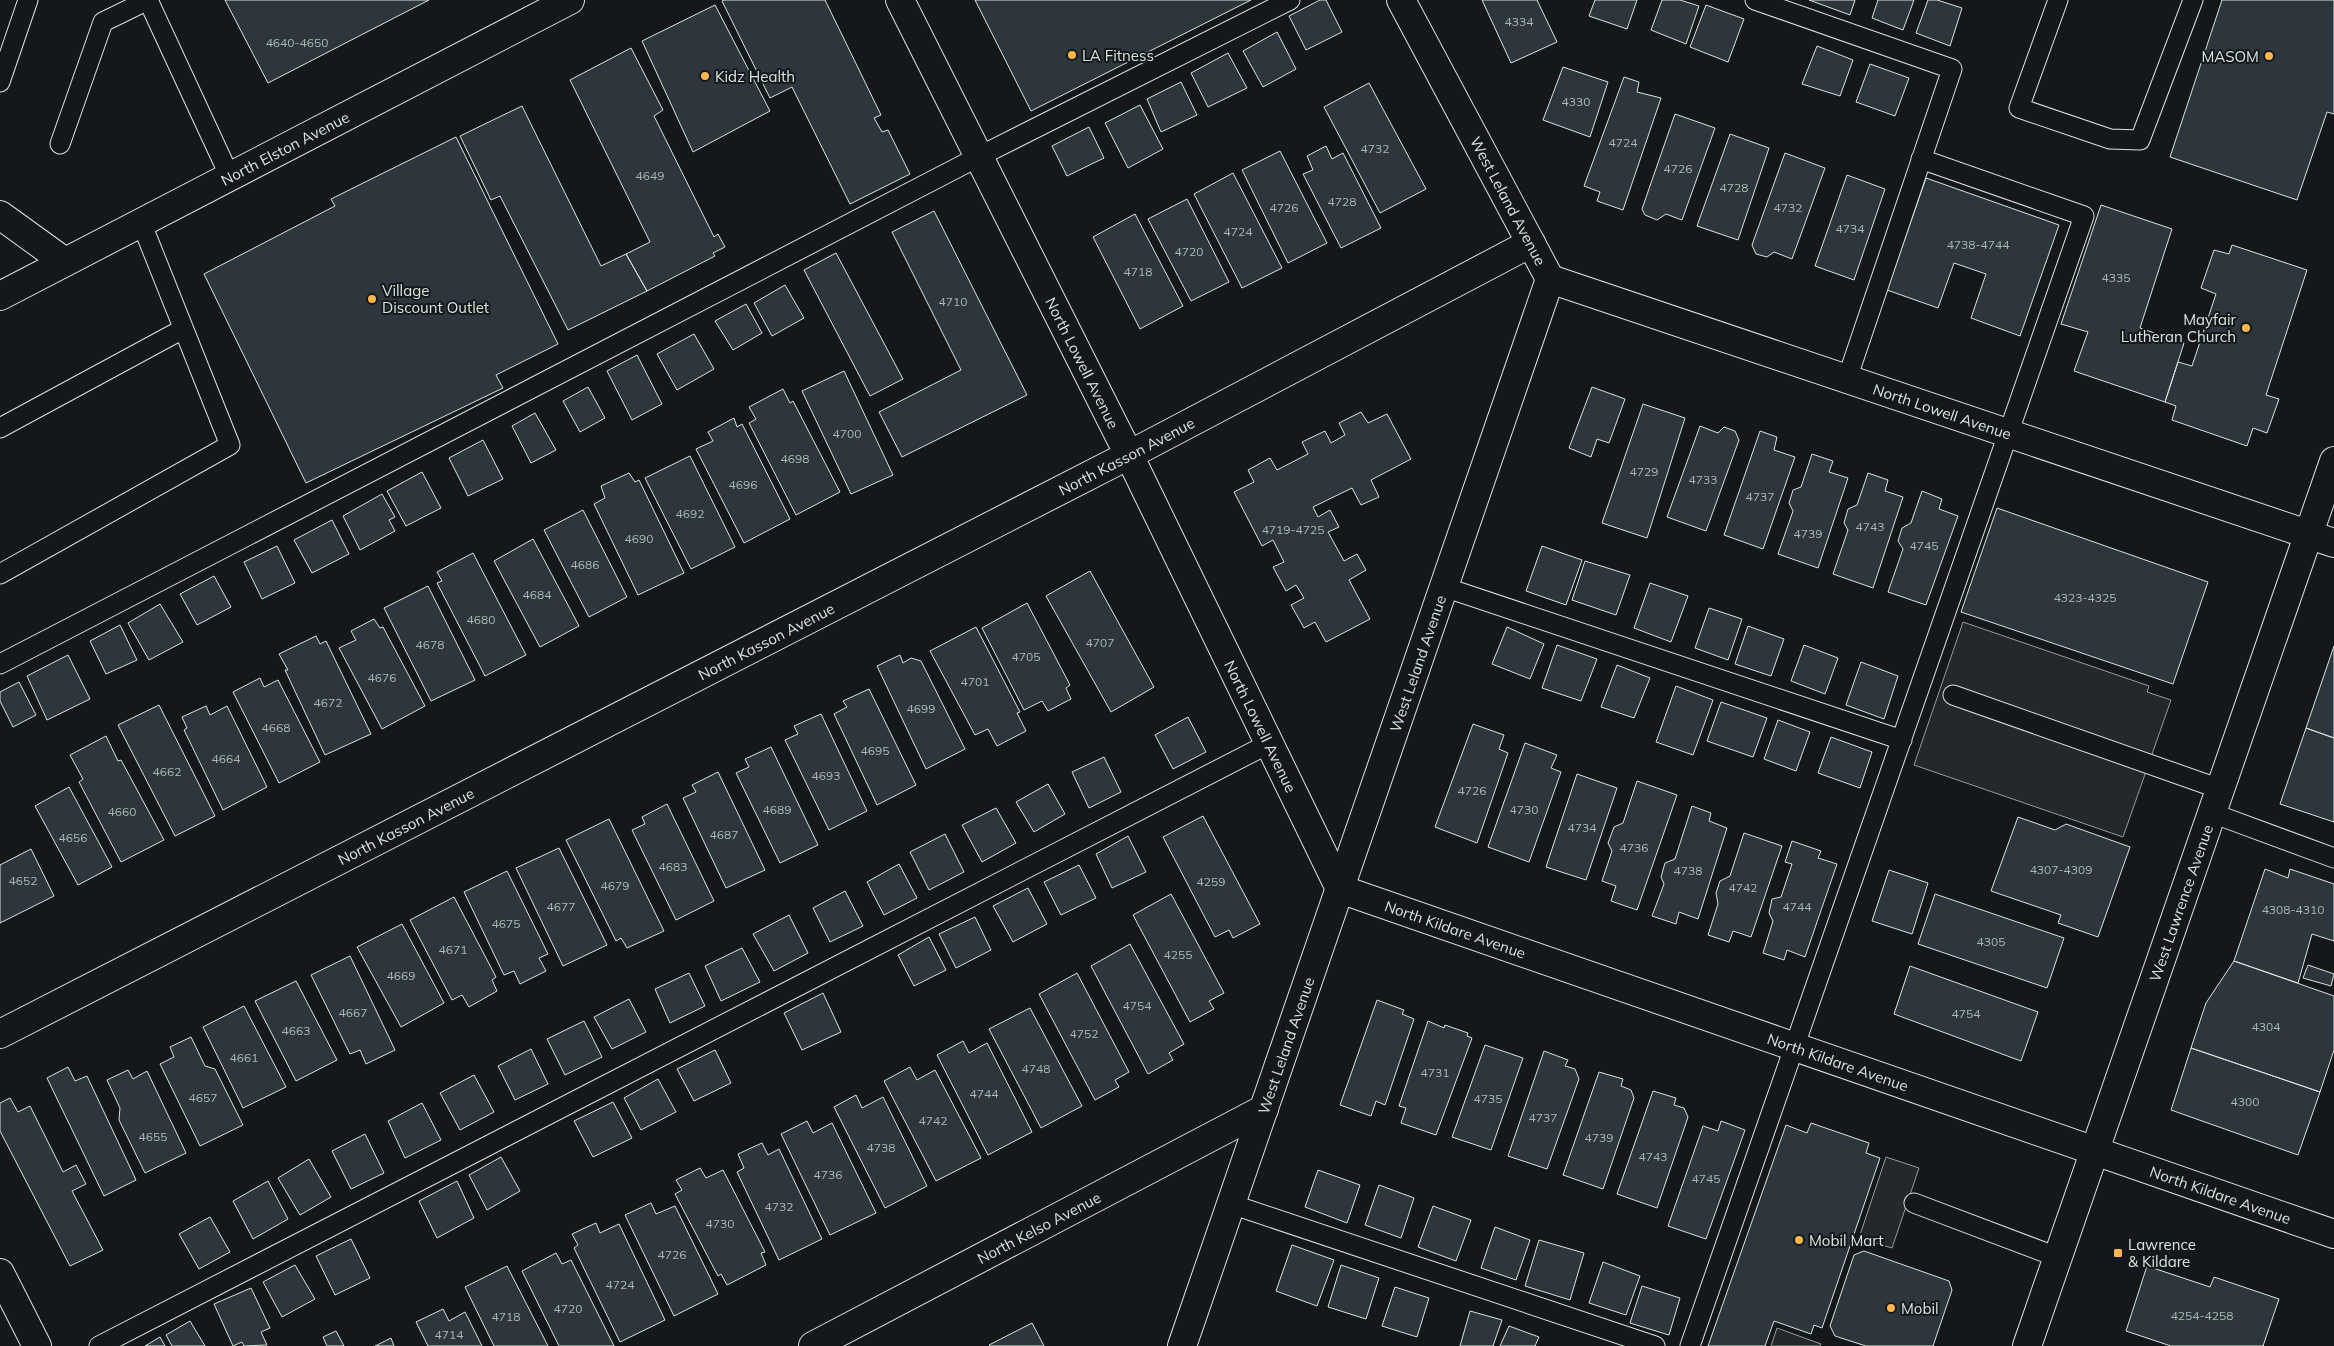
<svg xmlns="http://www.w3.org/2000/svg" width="2334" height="1346" font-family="Mulish,sans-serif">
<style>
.parking{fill:#24282b;stroke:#939e99}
.building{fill:#2c363c;stroke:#d8e6dc}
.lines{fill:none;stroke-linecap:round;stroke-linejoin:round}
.service-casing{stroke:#d8e6dc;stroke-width:21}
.minor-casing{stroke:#d8e6dc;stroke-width:30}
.secondary-casing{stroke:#d8e6dc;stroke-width:30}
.service{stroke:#14181c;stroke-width:19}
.minor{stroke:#14181c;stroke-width:28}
.secondary{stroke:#14181c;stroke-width:28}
.poi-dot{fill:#ffb74d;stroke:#14181c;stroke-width:2}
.labels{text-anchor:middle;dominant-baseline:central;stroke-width:4;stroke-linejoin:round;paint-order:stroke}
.number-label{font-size:12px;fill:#adbab4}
.poi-label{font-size:15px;fill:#d8e6dc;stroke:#14181c;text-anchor:start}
.street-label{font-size:15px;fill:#d8e6dc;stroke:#14181c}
</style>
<rect width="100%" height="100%" fill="#14181c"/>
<path class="parking" d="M1963,622L2149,686L2147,692L2171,700L2123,837L1914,765Z
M1886,1157L1919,1168L1892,1248L1859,1238Z
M1777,1328L1821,1344L1820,1346H1771Z"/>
<path class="building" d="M225,0H429L268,83Z
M724,0H825L881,115L874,118L882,132L888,130L910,174L850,204L792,87L770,98L722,1Z
M975,0H1251L1031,111Z
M1320,0H1326L1342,32L1306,50L1289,16Z
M1482,0H1537L1557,42L1511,63Z
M1595,0H1637L1627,29L1589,16Z
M1662,0H1680L1699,6L1686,44L1651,30Z
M1809,0H1855L1850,15Z
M1878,0H1914L1903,30L1872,18Z
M1928,0H1937L1962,8L1950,46L1916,33Z
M2222,0H2334V114L2327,112L2297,200L2170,157Z
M715,5L770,111L693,152L642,41Z
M1706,5L1744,19L1728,62L1690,47Z
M1277,32L1296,69L1263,87L1243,51Z
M1817,46L1853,60L1840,96L1802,84Z
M631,48L663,110L654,116L714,237L718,234L725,247L713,253L715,256L647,291L626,254L650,242L570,80Z
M1228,53L1247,88L1208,107L1191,73Z
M1870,64L1909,78L1895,116L1856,102Z
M1563,67L1608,82L1590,137L1543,120Z
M1624,77L1639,82L1637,92L1661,98L1623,210L1597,201L1600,192L1584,186Z
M1181,82L1197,115L1161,132L1147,99Z
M1369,83L1426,189L1380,213L1324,107Z
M1140,105L1163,149L1128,168L1105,123Z
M522,106L601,266L626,254L647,291L568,330L500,196L491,200L460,136Z
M1675,114L1715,128L1682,220L1666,214L1657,220L1645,215L1642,209Z
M1089,127L1104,158L1067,176L1052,146Z
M1730,134L1769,148L1738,240L1697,226Z
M456,137L558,344L496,375L503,388L306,483L204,274L335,206L331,199Z
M1326,146L1332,159L1343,153L1381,228L1341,248L1303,174L1313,170L1307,156Z
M1280,151L1327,243L1288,263L1242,170Z
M1785,153L1825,168L1792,259L1774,252L1767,257L1756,254L1752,245Z
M1233,173L1282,268L1242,288L1194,194Z
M1847,175L1885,189L1854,280L1815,266Z
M1926,178L2059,225L2020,336L1971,318L1986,274L1954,263L1938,308L1887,290Z
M1187,199L1229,282L1191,301L1148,219Z
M2101,205L2172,229L2140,328L2184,343L2165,402L2074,371L2088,332L2061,324Z
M934,211L1027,395L902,457L879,412L961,370L892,232Z
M1135,214L1183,306L1140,329L1093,237Z
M2232,245L2307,270L2266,395L2279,399L2267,433L2253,428L2247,446L2172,420L2176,406L2165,402L2178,362L2192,366L2216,294L2201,288L2214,250L2229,254Z
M836,253L903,379L870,396L804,270Z
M785,285L804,318L772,336L754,303Z
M746,304L762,333L733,350L715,321Z
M694,334L714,369L677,390L657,354Z
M637,355L662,404L632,420L607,371Z
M844,371L893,475L851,494L802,391Z
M588,387L605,418L580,432L563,401Z
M1592,387L1625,399L1609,443L1597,439L1591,457L1569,448Z
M783,389L790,403L793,401L840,492L796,515L749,423L756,419L749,407Z
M1643,404L1685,418L1647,538L1602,523Z
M1361,412L1368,423L1387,414L1411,459L1371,480L1379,497L1361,505L1352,488L1313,507L1318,517L1330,510L1339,527L1328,532L1344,561L1357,554L1366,570L1349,580L1370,619L1326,642L1315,622L1304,628L1291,605L1304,598L1296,585L1286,591L1273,567L1284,562L1273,540L1262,546L1234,492L1254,482L1248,470L1270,458L1277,470L1308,454L1302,442L1325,431L1331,443L1345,435L1339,423Z
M535,413L556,450L531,463L512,426Z
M734,418L737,427L742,424L790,519L744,543L696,449L713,441L708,432Z
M1700,426L1718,433L1724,427L1735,431L1739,440L1706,531L1667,517Z
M1760,431L1777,437L1774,450L1795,457L1763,549L1724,535Z
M483,440L503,479L468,496L449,458Z
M1812,454L1833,461L1829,472L1848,478L1818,568L1778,554L1793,511L1789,503L1793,490L1801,487Z
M690,456L735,547L691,569L645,478Z
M422,472L441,508L406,526L387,491Z
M629,473L635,482L639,480L684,573L638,595L594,504L605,498L601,486Z
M1868,473L1888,480L1885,491L1903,497L1873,588L1833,574L1848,530L1844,523L1848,509L1857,505Z
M1922,491L1942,499L1939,509L1958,516L1926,605L1888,592L1903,549L1898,541L1902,528L1911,523Z
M382,494L395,517L389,520L395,531L360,550L343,516Z
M1997,508L2208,582L2173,684L1961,612Z
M583,510L627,597L589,617L544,530Z
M332,520L349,554L312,573L294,540Z
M533,539L579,626L540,647L494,561Z
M277,546L295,583L262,599L244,562Z
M1542,546L1582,560L1566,605L1526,591Z
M473,553L526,655L485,676L437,583L442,581L437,572Z
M1585,561L1630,575L1616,615L1572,600Z
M1090,571L1154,687L1111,712L1046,596Z
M214,576L231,607L197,625L180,594Z
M1650,583L1688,596L1671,642L1634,628Z
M428,586L475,680L431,701L384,608Z
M1027,603L1070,685L1066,688L1071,699L1048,711L1042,701L1024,710L982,628Z
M160,604L183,642L149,660L128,623Z
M1709,608L1742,619L1728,660L1695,648Z
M374,619L380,628L383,627L425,706L382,729L339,648L356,640L351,631Z
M120,625L137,660L106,674L90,641Z
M1748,626L1784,639L1771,676L1735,664Z
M976,627L1020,712L1017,713L1026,731L997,746L988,729L975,735L930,651Z
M1507,627L1544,644L1530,679L1492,664Z
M316,636L320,644L326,641L371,734L325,755L285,670H288L279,654Z
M1557,645L1597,659L1581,701L1542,688Z
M1804,645L1838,658L1825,694L1791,681Z
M2334,646V738L2306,728Z
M68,655L90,699L47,720L27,676Z
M900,655L903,663L911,658L921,661L965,749L926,769L877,666Z
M1861,662L1898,676L1884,719L1846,705Z
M1617,665L1650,678L1634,718L1601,707Z
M260,678L264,687L278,680L320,762L279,783L233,692Z
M19,682L36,715L13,727L0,701V692Z
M1676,686L1713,700L1693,755L1656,742Z
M869,689L916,785L877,805L834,714L847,707L843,701Z
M1721,702L1767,718L1753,757L1707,741Z
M159,705L215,816L175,836L118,725Z
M206,706L210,715L227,706L267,787L223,810L184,730L187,728L182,717Z
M821,714L867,811L829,830L785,740L798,734L794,726Z
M1188,717L1206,752L1173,769L1155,735Z
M1778,720L1810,732L1796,771L1764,759Z
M1473,724L1504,735L1499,749L1508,753L1477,843L1435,827Z
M2306,728L2334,738V822L2280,804Z
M106,736L118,761L121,760L164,840L121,862L79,782L83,779L70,755Z
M1831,737L1872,752L1860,788L1818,773Z
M1525,743L1557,755L1551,768L1561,772L1529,862L1488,847Z
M771,747L818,845L780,863L736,773L749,767L745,759Z
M1104,757L1121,792L1089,808L1072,772Z
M718,772L765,870L726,888L683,798L696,792L692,785Z
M1577,774L1617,788L1586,880L1546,867Z
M1637,781L1677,795L1637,910L1611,901L1616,886L1602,881L1612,851L1608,843L1614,827L1623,823Z
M1048,784L1065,814L1034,832L1016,802Z
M69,787L112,867L78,885L35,806Z
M667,804L714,901L676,920L632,830L645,824L642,817Z
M1692,806L1711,813L1709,821L1727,828L1698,919L1679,912L1676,924L1652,916L1664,884L1661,877L1665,863L1675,859Z
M996,808L1016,843L982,862L962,825Z
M1203,816L1260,924L1233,938L1229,930L1215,937L1163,837Z
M2018,817L2055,830L2066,824L2130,847L2098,937L2058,923L2061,915L1991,891Z
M609,819L664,931L627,948L621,938L616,941L566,840Z
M1744,833L1782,846L1751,937L1733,931L1729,942L1708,935L1718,904L1716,893L1720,881L1730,876Z
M945,834L964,872L929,890L910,852Z
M1128,836L1146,872L1112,888L1096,854Z
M1792,841L1821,851L1818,858L1837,864L1805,957L1787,950L1784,960L1763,953L1773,921L1769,913L1772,899L1781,897L1792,864L1785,862Z
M559,848L607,945L563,966L516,868Z
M31,849L54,896L0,923V865Z
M899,864L917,898L884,915L867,882Z
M1079,865L1096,898L1061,915L1044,882Z
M2265,869L2288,878L2290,869L2334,884V941L2312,934L2298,983L2234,961Z
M1889,870L1928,883L1912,934L1872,921Z
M507,871L548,954L539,958L546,971L520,984L514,971L504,975L464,892Z
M1028,888L1047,924L1013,942L993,906Z
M845,891L863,926L830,942L813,908Z
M1171,894L1224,993L1209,1001L1214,1009L1190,1022L1133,915Z
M1935,894L2064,938L2047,988L1918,944Z
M454,897L496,977L492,980L497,991L469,1007L462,995L452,1000L410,920Z
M789,915L808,953L774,971L753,934Z
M975,917L991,950L956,968L939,934Z
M402,924L444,1003L401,1027L357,947Z
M929,937L946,970L914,986L898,955Z
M1130,944L1184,1044L1169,1053L1173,1060L1148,1074L1091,966Z
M742,948L760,982L721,1001L705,966Z
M350,956L395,1050L366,1064L360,1050L350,1054L311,975Z
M2234,961L2334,996V1050L2320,1092L2191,1048L2206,1003Z
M2308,965L2334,974L2331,986L2303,978Z
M1910,966L2038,1012L2021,1061L1894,1014Z
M689,973L705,1006L670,1023L655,989Z
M1077,973L1129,1072L1115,1080L1119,1087L1095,1100L1039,994Z
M296,981L337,1060L296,1081L255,1001Z
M823,993L841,1032L802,1050L784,1013Z
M629,999L646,1032L612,1049L594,1017Z
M1377,1000L1404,1010L1402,1014L1414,1019L1385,1105L1376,1101L1371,1116L1340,1105Z
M244,1006L286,1087L243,1108L203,1027Z
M1030,1008L1082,1106L1041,1128L989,1029Z
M584,1021L602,1057L565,1075L547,1039Z
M1428,1021L1444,1028L1445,1025L1468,1033L1467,1036L1472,1038L1436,1135L1401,1123L1406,1108L1399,1106Z
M191,1037L205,1066L215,1069L243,1125L200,1146L160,1064L174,1057L170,1047Z
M963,1041L969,1053L987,1043L1032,1132L988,1155L937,1055Z
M1485,1045L1523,1058L1491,1150L1452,1137Z
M2191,1048L2320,1092L2298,1155L2171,1110Z
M531,1049L548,1084L515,1100L498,1066Z
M715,1050L731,1083L694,1101L677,1069Z
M1544,1051L1568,1060L1565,1066L1575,1069L1579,1079L1547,1169L1508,1156Z
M68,1067L75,1081L87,1076L136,1180L104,1196L47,1078Z
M910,1067L917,1080L935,1070L981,1158L936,1181L884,1081Z
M128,1070L133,1079L147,1071L186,1153L145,1173L119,1120L120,1108L107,1080Z
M1599,1072L1623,1079L1621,1086L1631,1090L1634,1098L1603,1189L1563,1175Z
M474,1075L494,1112L460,1130L440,1093Z
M658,1079L676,1112L641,1130L624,1098Z
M1653,1091L1676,1098L1674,1105L1684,1108L1688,1117L1657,1208L1617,1194Z
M856,1095L862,1108L883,1097L927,1186L885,1208L834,1107Z
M10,1098L18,1112L30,1106L63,1172L76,1165L86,1184L72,1191L103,1250L70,1266L0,1131V1103Z
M613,1102L632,1138L593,1157L574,1121Z
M422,1103L441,1140L405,1158L388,1121Z
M807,1121L813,1133L832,1123L876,1213L830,1235L781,1134Z
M1721,1121L1745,1130L1706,1239L1668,1226L1703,1126L1718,1131Z
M1811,1123L1869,1143L1866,1153L1880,1158L1822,1328L1814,1325L1811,1334L1774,1321L1765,1346H1708L1786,1125L1807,1133Z
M365,1134L384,1173L351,1189L332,1151Z
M762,1143L768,1155L779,1149L822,1239L779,1260L737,1172L744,1168L738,1154Z
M501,1157L520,1191L487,1210L469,1175Z
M309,1159L331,1197L300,1215L278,1178Z
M700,1168L706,1178L723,1170L765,1252L761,1253L766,1265L727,1285L721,1274L718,1276L675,1194L682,1190L676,1180Z
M1318,1170L1360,1185L1347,1223L1305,1207Z
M268,1181L288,1219L253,1239L233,1201Z
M457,1181L474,1218L437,1238L419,1201Z
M1379,1185L1414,1198L1401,1238L1365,1225Z
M651,1203L656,1214L675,1206L718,1294L674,1316L625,1215Z
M1433,1206L1471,1220L1456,1261L1418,1247Z
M210,1217L230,1252L199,1269L179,1234Z
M596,1223L600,1233L619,1224L665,1320L620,1342L574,1248L578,1245L572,1234Z
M1495,1227L1530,1240L1516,1280L1481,1268Z
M351,1239L370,1278L335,1295L316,1256Z
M1539,1240L1584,1253L1570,1300L1525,1286Z
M1292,1245L1334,1260L1317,1306L1276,1291Z
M1864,1251L1949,1281L1952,1290L1933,1346H1866L1835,1336L1830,1326L1854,1255Z
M556,1253L562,1264L571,1260L614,1346H559L522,1271Z
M1603,1262L1640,1276L1626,1315L1589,1303Z
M295,1265L315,1299L282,1317L263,1282Z
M1341,1265L1379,1278L1366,1319L1328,1307Z
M507,1266L548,1346H494L465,1287Z
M2147,1266L2210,1287L2214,1277L2279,1299L2263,1346H2171L2126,1331Z
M1642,1286L1680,1298L1669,1335L1630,1323Z
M1395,1287L1429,1298L1417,1337L1382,1326Z
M251,1288L270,1328L261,1332L267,1345L244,1346L242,1342L233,1346L214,1304Z
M443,1309L449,1321L465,1312L482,1346H428L416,1322Z
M1470,1311L1502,1320L1493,1346H1460Z
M190,1321L205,1346H172L166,1335Z
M1032,1323L1044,1346H990L989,1345Z
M1509,1326L1539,1337L1535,1346H1500Z
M336,1331L344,1346H327L323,1337Z
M160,1337L165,1346H145Z
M391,1338L394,1346H375Z"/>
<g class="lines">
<defs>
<path id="service" d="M1755,0L1952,69L1847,379
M2058,0L2019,108L2110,139L2140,140L2193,0
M0,82L28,0
M60,144L103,22L148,0L230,177
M0,428L183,329
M0,574L230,445L141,222
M1444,587L1902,740
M0,664L978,157L1290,0
M1953,695L2220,789
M2212,813L2334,858
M1914,1203L2057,1257
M1231,1204L1655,1346
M99,1346L1270,743
M1690,1346L2084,216L1921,159"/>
<g id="minor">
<path id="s1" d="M900,0L1129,455L1340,889L2334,1234"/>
<path d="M0,215L65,262"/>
<path id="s2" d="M1550,279L2334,543"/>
<path id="s3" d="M0,1034L1129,455L1531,243"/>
<path d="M0,1273L37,1346"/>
<path id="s4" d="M813,1346L1264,1109"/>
<path id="s5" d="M1182,1346L1550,279L1401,0"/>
</g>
<g id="secondary">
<path id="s6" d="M0,296L570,0"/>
<path id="s7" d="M2027,1346L2334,461"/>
</g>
</defs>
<use href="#service" class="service-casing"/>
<use href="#minor" class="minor-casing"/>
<use href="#secondary" class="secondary-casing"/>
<use href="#service" class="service"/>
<use href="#minor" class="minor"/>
<use href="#secondary" class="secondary"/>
</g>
<g class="poi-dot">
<circle cx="1072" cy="55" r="5"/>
<circle cx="2269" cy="56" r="5"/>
<circle cx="705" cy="76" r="5"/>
<circle cx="372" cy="299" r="5"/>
<circle cx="2246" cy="328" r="5"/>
<circle cx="1799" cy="1240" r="5"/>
<rect x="2113" y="1248" width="10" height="10" rx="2.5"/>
<circle cx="1891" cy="1308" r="5"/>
</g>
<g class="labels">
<g class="number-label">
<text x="1519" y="21">4334</text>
<text x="297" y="42">4640-4650</text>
<text x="1576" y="101">4330</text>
<text x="1623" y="142">4724</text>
<text x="1375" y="148">4732</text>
<text x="1678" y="168">4726</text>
<text x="650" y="175">4649</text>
<text x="1734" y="187">4728</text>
<text x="1342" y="201">4728</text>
<text x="1284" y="207">4726</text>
<text x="1788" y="207">4732</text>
<text x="1850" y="228">4734</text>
<text x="1238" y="231">4724</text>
<text x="1978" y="244">4738-4744</text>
<text x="1189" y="251">4720</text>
<text x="1138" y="271">4718</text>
<text x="2116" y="277">4335</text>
<text x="953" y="301">4710</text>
<text x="847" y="433">4700</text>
<text x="795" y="458">4698</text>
<text x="1644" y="471">4729</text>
<text x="1703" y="479">4733</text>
<text x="743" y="484">4696</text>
<text x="1760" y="496">4737</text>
<text x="690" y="513">4692</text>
<text x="1870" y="526">4743</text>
<text x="1293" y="529">4719-4725</text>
<text x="1808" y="533">4739</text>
<text x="639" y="538">4690</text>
<text x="1924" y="545">4745</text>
<text x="585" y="564">4686</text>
<text x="537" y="594">4684</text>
<text x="2085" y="597">4323-4325</text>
<text x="481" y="619">4680</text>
<text x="1100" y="642">4707</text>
<text x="430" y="644">4678</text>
<text x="1026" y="656">4705</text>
<text x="382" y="677">4676</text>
<text x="975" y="681">4701</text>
<text x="328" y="702">4672</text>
<text x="921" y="708">4699</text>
<text x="276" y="727">4668</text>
<text x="875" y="750">4695</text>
<text x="226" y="758">4664</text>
<text x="167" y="771">4662</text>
<text x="826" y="775">4693</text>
<text x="1472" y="790">4726</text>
<text x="777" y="809">4689</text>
<text x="1524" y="809">4730</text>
<text x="122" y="811">4660</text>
<text x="1582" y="827">4734</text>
<text x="724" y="834">4687</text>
<text x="73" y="837">4656</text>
<text x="1634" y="847">4736</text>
<text x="673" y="866">4683</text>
<text x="2061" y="869">4307-4309</text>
<text x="1688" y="870">4738</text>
<text x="23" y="880">4652</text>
<text x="1211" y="881">4259</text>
<text x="615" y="885">4679</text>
<text x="1743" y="887">4742</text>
<text x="561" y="906">4677</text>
<text x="1797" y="906">4744</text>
<text x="2293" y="909">4308-4310</text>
<text x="506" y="923">4675</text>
<text x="1991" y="941">4305</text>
<text x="453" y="949">4671</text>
<text x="1178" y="954">4255</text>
<text x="401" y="975">4669</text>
<text x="1137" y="1005">4754</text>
<text x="353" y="1012">4667</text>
<text x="1966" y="1013">4754</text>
<text x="2266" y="1026">4304</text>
<text x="296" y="1030">4663</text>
<text x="1084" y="1033">4752</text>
<text x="244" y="1057">4661</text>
<text x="1036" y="1068">4748</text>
<text x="1435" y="1072">4731</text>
<text x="984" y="1093">4744</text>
<text x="203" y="1097">4657</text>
<text x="1488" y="1098">4735</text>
<text x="2245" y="1101">4300</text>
<text x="1543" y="1117">4737</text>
<text x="933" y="1120">4742</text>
<text x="153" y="1136">4655</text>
<text x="1599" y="1137">4739</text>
<text x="881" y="1147">4738</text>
<text x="1653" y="1156">4743</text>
<text x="828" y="1174">4736</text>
<text x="1706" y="1178">4745</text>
<text x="779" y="1206">4732</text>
<text x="720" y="1223">4730</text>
<text x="672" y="1254">4726</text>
<text x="620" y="1284">4724</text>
<text x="568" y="1308">4720</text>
<text x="2202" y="1315">4254-4258</text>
<text x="506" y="1316">4718</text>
<text x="449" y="1334">4714</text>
</g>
<g class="poi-label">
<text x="1082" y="55">LA Fitness</text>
<text x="2259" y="56" text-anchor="end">MASOM</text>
<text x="715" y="76">Kidz Health</text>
<text x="382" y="290">Village<tspan x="382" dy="17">Discount Outlet</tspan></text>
<text x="2236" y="319" text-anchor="end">Mayfair<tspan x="2236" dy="17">Lutheran Church</tspan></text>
<text x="1809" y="1240">Mobil Mart</text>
<text x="2128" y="1244">Lawrence<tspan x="2128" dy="17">&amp; Kildare</tspan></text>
<text x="1901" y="1308">Mobil</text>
</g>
<g class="street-label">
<text stroke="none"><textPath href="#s6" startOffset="321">North Elston Avenue</textPath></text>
<text transform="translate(1508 201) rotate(62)">West Leland Avenue</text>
<text stroke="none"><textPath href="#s1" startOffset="406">North Lowell Avenue</textPath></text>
<text stroke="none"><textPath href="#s2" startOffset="414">North Lowell Avenue</textPath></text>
<text stroke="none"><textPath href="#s3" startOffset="1266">North Kasson Avenue</textPath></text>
<text stroke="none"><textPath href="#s3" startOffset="861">North Kasson Avenue</textPath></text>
<text stroke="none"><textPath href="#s5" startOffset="722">West Leland Avenue</textPath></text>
<text stroke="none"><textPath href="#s1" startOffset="811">North Lowell Avenue</textPath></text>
<text stroke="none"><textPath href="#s3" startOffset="456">North Kasson Avenue</textPath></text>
<text stroke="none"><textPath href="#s7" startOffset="469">West Lawrence Avenue</textPath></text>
<text stroke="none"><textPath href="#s1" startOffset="1114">North Kildare Avenue</textPath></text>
<text stroke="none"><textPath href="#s5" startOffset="318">West Leland Avenue</textPath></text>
<text stroke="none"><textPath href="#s1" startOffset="1519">North Kildare Avenue</textPath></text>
<text stroke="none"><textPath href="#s1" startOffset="1924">North Kildare Avenue</textPath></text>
<text stroke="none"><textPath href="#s4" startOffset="255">North Kelso Avenue</textPath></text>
</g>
</g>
</svg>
